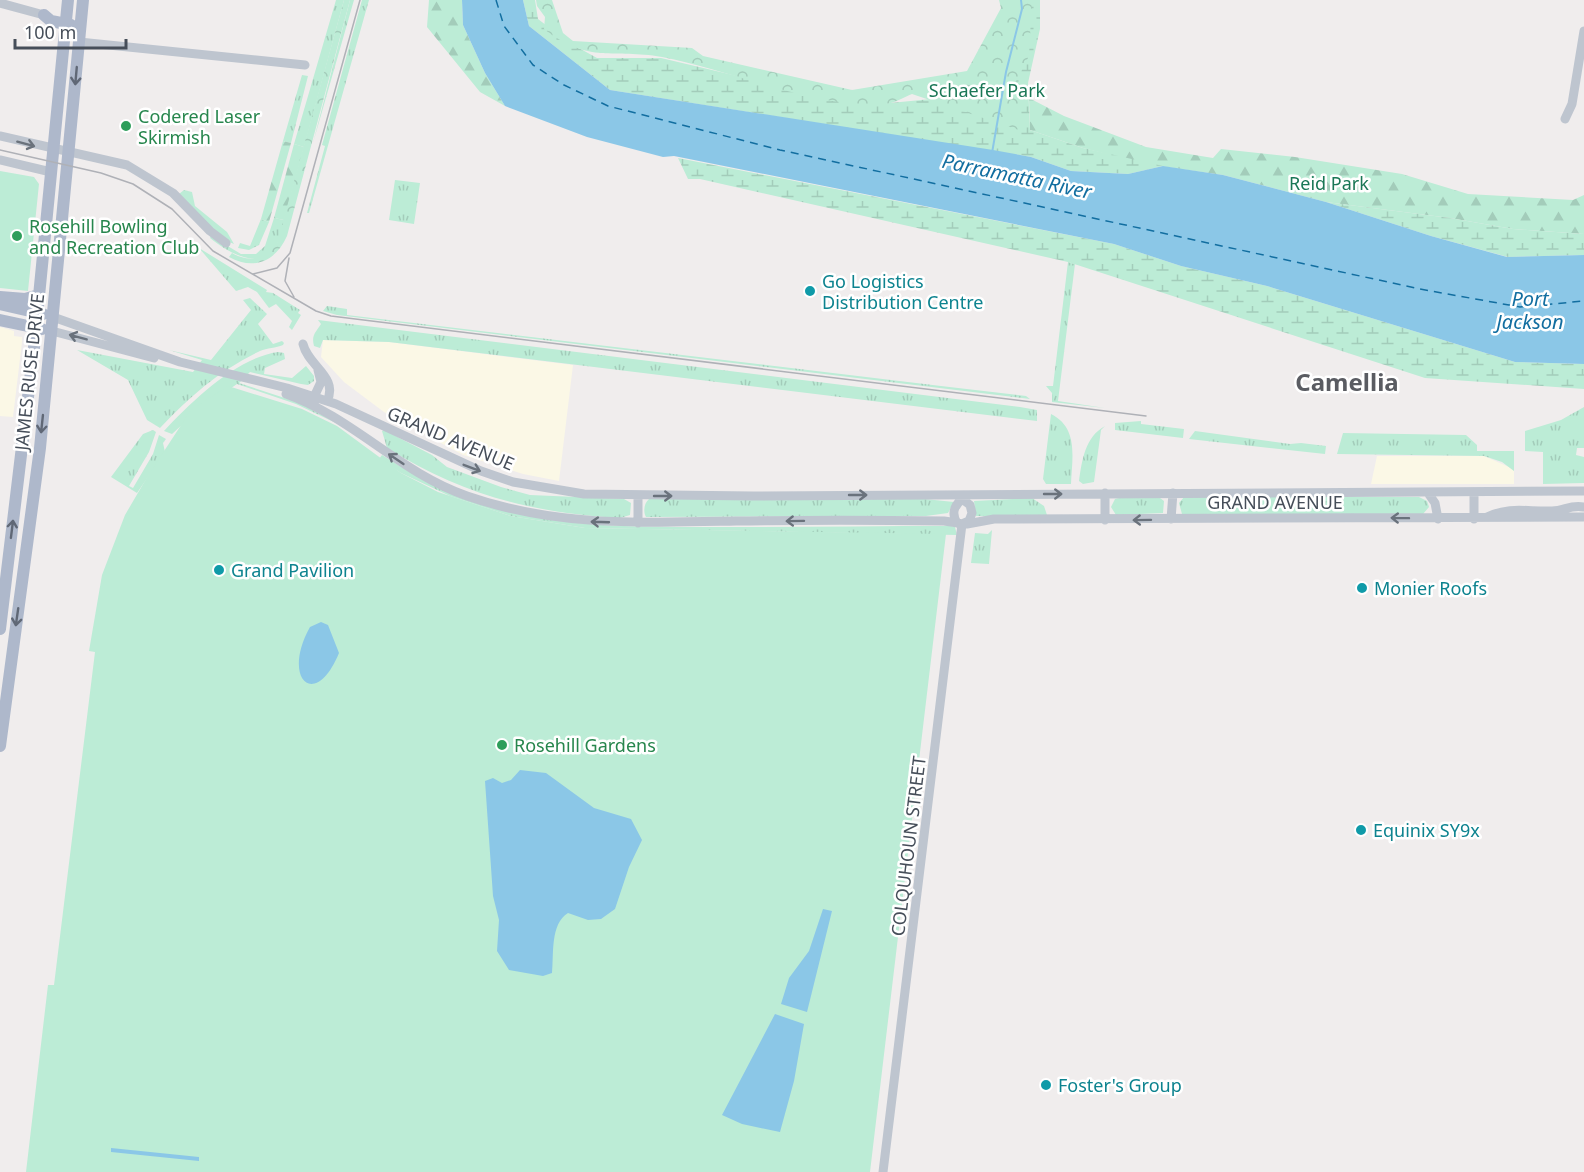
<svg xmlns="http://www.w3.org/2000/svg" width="1584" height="1172" font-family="'Noto Sans',sans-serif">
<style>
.commercial{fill:#fbf8e6}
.grass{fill:url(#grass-tufts)}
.forest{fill:url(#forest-firs)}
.wetland{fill:url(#wetland-marsh)}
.park{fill:url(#park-crowns)}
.pitch{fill:#bcecd6}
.water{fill:#8bc7e7}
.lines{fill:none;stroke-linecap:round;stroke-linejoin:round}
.stream{stroke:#8bc7e7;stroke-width:2}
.ferry{stroke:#126ea0;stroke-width:1.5;stroke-dasharray:8 6;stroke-linecap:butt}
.minor{stroke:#bec5cf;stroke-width:9}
.major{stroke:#aeb8cb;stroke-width:12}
.tram{stroke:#afb1b7;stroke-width:1.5}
.oneway{stroke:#606876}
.oneway2{stroke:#6a727c}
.leisure-dot{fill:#2e9e5b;stroke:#fff;stroke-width:2}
.culture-dot{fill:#0f9aa8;stroke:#fff;stroke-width:2}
.labels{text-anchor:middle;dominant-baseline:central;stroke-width:5;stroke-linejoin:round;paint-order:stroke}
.park-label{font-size:18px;fill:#1a7756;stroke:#fff}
.leisure-label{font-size:18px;fill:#27864d;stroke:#fff;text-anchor:start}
.culture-label{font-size:18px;fill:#0d838f;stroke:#fff;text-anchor:start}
.street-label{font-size:18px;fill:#464e59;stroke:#fff}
.water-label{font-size:20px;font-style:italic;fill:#126ea0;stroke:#fff}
.district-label{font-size:24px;font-weight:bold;fill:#5a5c62;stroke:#fff}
</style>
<defs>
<pattern id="grass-tufts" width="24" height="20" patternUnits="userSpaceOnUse" patternTransform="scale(1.5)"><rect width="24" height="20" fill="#bcecd6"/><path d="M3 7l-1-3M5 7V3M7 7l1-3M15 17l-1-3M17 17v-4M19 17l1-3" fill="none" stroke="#a3ccba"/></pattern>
<pattern id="forest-firs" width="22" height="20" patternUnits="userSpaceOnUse" patternTransform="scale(1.5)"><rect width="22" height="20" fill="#bcecd6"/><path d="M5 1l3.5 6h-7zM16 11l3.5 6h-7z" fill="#a3ccba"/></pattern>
<pattern id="wetland-marsh" width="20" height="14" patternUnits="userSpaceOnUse" patternTransform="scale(1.5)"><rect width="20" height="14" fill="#bcecd6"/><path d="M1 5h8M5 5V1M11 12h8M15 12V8" fill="none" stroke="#a3ccba"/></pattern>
<pattern id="park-crowns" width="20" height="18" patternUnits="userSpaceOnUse" patternTransform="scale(1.5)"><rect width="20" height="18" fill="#bcecd6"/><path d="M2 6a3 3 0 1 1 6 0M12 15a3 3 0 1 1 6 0" fill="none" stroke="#a3ccba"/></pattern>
</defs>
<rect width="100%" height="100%" fill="#f0eded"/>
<path class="commercial" d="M0,327L14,331V336L22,337V342L13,417L0,416Z
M323,340L389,342L573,365L559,481L523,474L463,455L384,412L344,382L321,357Z
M1377,456H1484L1511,468L1514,471V484H1371Z"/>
<path class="grass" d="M336,0H344L304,147L294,144Z
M350,0H354L313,143Z
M362,0H369L309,213H307L325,146L322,145Z
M302,75L308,76L291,143L283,141Z
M395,180L420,183L414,224L389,220Z
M184,190L192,192L195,206L227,232L234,244C212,236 195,211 179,194Z
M274,218L284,220C282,228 281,237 277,244C260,273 228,252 210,238L211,236L241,254H256L265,246Z
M261,219L269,222L259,245L249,250L238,248L240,243L250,246Z
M199,248L267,290L266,292L273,293L300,310L298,313L301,315L292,330L289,327L292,321L276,304L269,308L257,292L248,287L236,291Z
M1068,262L1075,264L1058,401L1105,408L1052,402V393L1046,386H1053Z
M250,298L267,314L258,324L273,344L282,341L284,343L283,345C276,348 267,348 260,351C221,369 189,397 160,428L147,420L128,380L77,350L193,372L202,360L169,350L211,360L251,310L243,300Z
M327,306L347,309V315L941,386L1026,396L1030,399L337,315L323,311Z
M318,320L1020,407L1037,410V421L389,342L323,340L320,348L314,346C311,335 316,332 321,324Z
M278,352L284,353L285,359L265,368L264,374L292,378L306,366L314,376V381L308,385L301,384L250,372L239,383L300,403L340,425L296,404L237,384L195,413L172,434L164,431C192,401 236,358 278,352Z
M1584,407V448H1577L1576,455L1584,457V483L1543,484V452L1525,451V431L1561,420Z
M1051,414C1079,428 1072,458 1071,484H1046L1043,479Z
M1141,421V424L1184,429L1183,438L1115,430V423Z
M1105,426L1101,430L1094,482L1083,484L1079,481C1082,460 1085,437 1105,426Z
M153,430L156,432L149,452L129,486L133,488L153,454L159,435L166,439L163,443L165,452L137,493L111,477L143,434Z
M384,430L432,455L447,467L501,487L530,495L624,499L631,503L630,515L620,518C532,513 463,495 387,448L382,431Z
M1195,431L1290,444L1301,443L1326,446L1325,454L1189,439Z
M1343,433L1466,435L1477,445V451H1514V471L1502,462L1484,456L1337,454Z
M382,455C498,531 595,527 727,527C802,527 876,526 951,526L955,527L957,535L585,528L511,516L450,496L401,473L379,459Z
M1184,497H1419L1427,501L1429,507L1423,514H1182L1179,503Z
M915,498L954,502L948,513L926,516L646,517C643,512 644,503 649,499Z
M1032,498L1044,506L1047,515L1025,517L976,516L974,501Z
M1119,498H1160L1164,501L1163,513L1116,515L1111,507L1115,499Z
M992,530L989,564L971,563L975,533L988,534Z"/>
<path class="forest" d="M429,0H462L463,25L485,73L505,106L480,92L427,27Z
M1029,98L1064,116L1146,147L1213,158L1221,149L1295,157L1402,174L1468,194L1573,200L1584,195V234L1513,229L1450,218L1326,202L1223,175L1146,164L1083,148L1030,130Z
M283,141L291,143L269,222L261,219Z
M294,144L304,147L284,220L274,218Z"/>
<path class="wetland" d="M523,0H535L538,19L568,42L597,58H661L840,100L880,104L931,99L964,84L1005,16L1003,0H1040V29L1028,83L1030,130L1083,148L1163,166L1128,174L1071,171L1031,157L610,90L529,26Z
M678,158L1114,244L1181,266L1267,286L1515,362L1584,364V389L1425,378L1068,262L700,179H688Z
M1326,202L1450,218L1513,229L1584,234V255L1508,257L1431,236Z"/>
<path class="park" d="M344,0H350L287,236C276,261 254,271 229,257L232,253C249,263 265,259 277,243Z
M536,0H552L563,33L573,41L692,48L703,56L852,90L967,71L1001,8L999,0H1032L1029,56L1013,87L1020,101L1025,104L1020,110L1025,132L912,94C904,97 895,103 886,104C815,109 732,70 662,57C612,48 591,65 544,29L545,17L537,6Z"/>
<path class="pitch" d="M0,171L34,177L39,184L28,291L0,288Z
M228,386L302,409L337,426L401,473L438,492L511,516L585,528L946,534L870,1172H26L48,985H54L95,652L89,651L102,575L125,515L149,474L191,410Z"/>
<path class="water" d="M462,0H523L529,26L610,90L993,150L1031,157L1071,171L1128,174L1163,166L1223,175L1326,202L1431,236L1507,257L1584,255V364L1515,362L1267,286L1181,266L1114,244L674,156L663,157L587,137L505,106L485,73L463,25Z
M321,622L328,625L339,653C315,711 281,679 310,627Z
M520,770L546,773L594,808L631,819L642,840L629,867L615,909L601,919L588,920L568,913C550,924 554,954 552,973L543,976L509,970L497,951L499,920L493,896L485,781L493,778L502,783L511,780Z
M823,909L832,911L807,1012L781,1004L789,978L809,951Z
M775,1014L804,1024L794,1081L780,1132L742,1124L722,1115Z
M111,1148L199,1157V1161L111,1152Z"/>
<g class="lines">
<path class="stream" d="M992,153L1006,72L1022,9L1021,0"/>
<path class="ferry" d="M496,0L504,26L533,65L564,85L608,106L780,150L1420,289L1520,307L1584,301"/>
<path class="minor" d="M0,3L44,15
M79,42L305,65
M1565,119L1572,104L1584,31
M0,136L127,165L173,193L210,231L226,243
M0,160L51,172
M53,317L180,362L287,388L336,404L481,471L513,482L584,494L753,496L1584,491
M52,331L154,358
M303,344C308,366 339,377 327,401
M286,394C352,417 400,473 467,496C556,527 643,523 736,521C805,520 875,520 944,521L958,523
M315,401L314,397L321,382L318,370
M1474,492V519
M1428,493L1435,503L1438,519
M962,499L970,505L972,513L969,521L962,524L957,523C951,513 954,506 962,499Z
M1487,517C1510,506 1528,512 1552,511C1564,511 1571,504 1584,507
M1171,519L1173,493
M1105,520V493
M638,523V496
M967,524L994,519L1584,517
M883,1172L962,524"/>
<path class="major" d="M44,15L51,21L71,25
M0,297L25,299L39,295
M0,304L43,314
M0,320L42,329
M0,629L34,347L68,0
M0,746L40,448L83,0"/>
<path class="tram" d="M0,150L101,173L133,184L172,209L213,251L316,311L331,316L1146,416
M289,258L285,281L294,297
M253,274L277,268L290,253L360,0"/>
</g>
<defs><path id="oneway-shaft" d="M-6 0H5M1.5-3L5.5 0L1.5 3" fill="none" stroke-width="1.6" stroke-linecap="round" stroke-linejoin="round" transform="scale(1.5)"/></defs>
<g class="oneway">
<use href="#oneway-shaft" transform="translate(76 76) rotate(95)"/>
<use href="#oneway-shaft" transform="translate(42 424) rotate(96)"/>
<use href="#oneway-shaft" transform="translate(12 529) rotate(-83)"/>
<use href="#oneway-shaft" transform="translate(17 617) rotate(98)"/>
</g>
<g class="oneway2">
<use href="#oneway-shaft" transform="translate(26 144) rotate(15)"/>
<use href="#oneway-shaft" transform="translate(78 337) rotate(-165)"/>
<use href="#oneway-shaft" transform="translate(396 459) rotate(-146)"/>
<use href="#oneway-shaft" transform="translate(472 468) rotate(21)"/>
<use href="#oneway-shaft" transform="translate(1053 494)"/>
<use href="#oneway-shaft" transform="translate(858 495)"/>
<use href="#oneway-shaft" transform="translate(663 496)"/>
<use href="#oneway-shaft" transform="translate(1400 518) rotate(-179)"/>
<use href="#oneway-shaft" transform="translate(1142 520) rotate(179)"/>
<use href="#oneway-shaft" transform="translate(795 521) rotate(179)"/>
<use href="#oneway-shaft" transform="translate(600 522) rotate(-178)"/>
</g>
<g class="leisure-dot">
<circle cx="126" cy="126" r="6"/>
<circle cx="17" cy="236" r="6"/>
<circle cx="502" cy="745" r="6"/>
</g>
<g class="culture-dot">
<circle cx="810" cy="291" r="6"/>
<circle cx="219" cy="570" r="6"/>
<circle cx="1362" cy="588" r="6"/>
<circle cx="1361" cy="830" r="6"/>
<circle cx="1046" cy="1085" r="6"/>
</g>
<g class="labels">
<g class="park-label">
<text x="987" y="90">Schaefer Park</text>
<text x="1329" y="183">Reid Park</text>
</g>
<g class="leisure-label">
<text x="138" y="116">Codered Laser<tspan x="138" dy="21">Skirmish</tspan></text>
<text x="29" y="226">Rosehill Bowling<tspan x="29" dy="21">and Recreation Club</tspan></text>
<text x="514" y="745">Rosehill Gardens</text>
</g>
<g class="culture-label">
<text x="822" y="281">Go Logistics<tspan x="822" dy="21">Distribution Centre</tspan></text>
<text x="231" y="570">Grand Pavilion</text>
<text x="1374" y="588">Monier Roofs</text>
<text x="1373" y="830">Equinix SY9x</text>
<text x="1058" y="1085">Foster's Group</text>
</g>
<g class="street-label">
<text transform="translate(29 372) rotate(-84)">JAMES RUSE DRIVE</text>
<text transform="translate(451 438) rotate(23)">GRAND AVENUE</text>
<text x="1275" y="502">GRAND AVENUE</text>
<text transform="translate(908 846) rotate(-83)">COLQUHOUN STREET</text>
</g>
<g class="water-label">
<text transform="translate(1017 176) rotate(12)">Parramatta River</text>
<text x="1530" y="298">Port<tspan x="1530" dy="23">Jackson</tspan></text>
</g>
<g class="district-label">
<text x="1347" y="381">Camellia</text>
</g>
</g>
<path d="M15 39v9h111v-9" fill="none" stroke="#464e59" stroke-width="3"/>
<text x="24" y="39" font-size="18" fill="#464e59" stroke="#ffffff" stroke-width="4.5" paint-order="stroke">100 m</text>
</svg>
